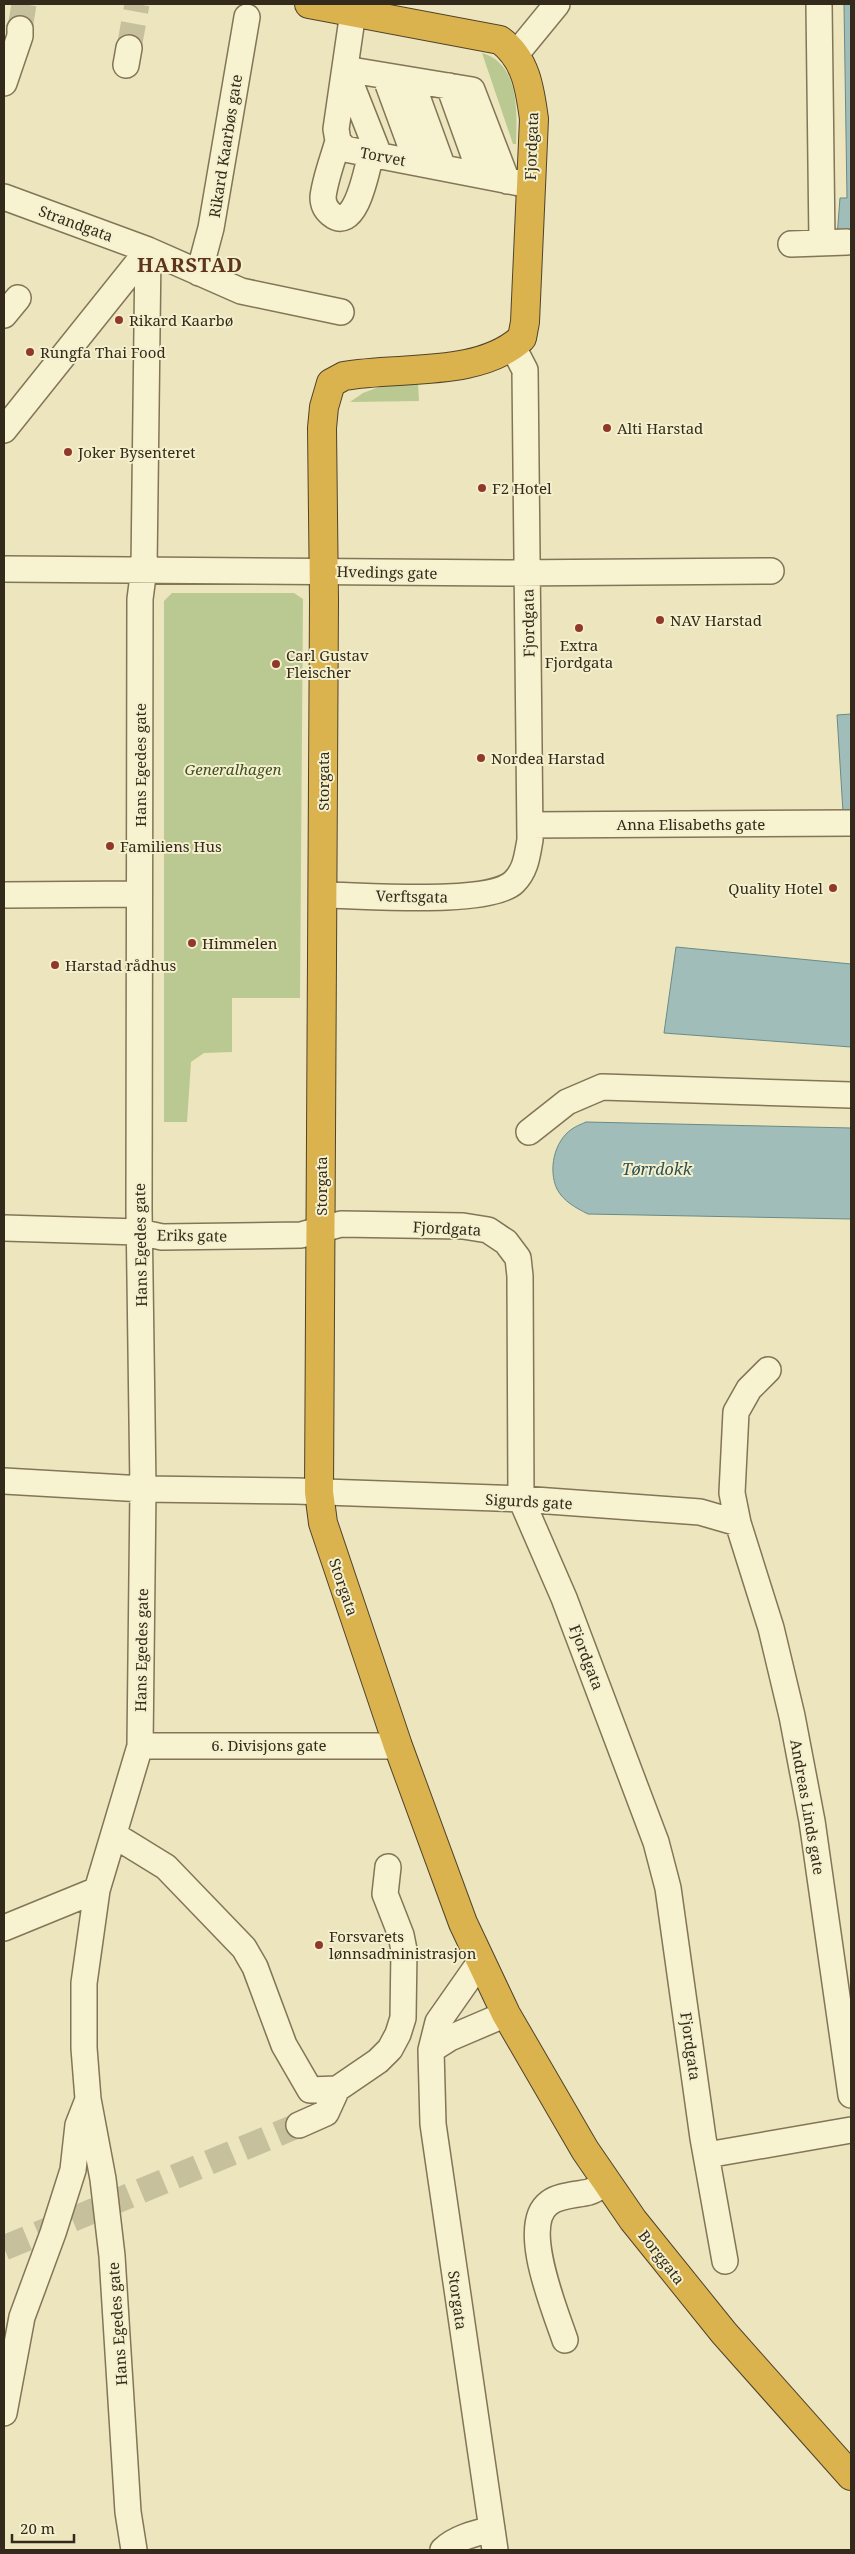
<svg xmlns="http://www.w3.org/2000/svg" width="855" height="2554" font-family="'Noto Serif',serif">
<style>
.green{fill:#bac992}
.water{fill:#a1bdb9;stroke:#698a87}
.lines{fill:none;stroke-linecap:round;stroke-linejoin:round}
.minor-tunnel{stroke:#c7c09d;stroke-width:25;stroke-dasharray:25 12;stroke-linecap:butt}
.minor-casing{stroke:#837557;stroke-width:28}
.highway-casing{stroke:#51432b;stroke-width:30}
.minor{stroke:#f7f2d0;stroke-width:25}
.highway{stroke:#dbb34e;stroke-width:28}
.poi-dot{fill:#903829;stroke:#f4efcc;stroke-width:2}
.labels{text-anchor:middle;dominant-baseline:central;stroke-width:4;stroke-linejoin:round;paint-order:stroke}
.street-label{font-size:15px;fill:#332a1b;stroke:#f4efcc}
.poi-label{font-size:15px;fill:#332a1b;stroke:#f4efcc;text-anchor:start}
.park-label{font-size:15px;font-style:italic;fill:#3d4f22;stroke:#f4efcc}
.water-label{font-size:16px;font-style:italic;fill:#2b4f52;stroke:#f4efcc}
.district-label{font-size:20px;font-weight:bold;letter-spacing:1px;fill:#5e341c;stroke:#f4efcc}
</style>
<rect width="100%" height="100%" fill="#ece5bd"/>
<path class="green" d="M482,53C520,64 517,112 516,144H513Z
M392,382L418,383L419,401L350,402L363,393Z
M172,593H294L303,599L300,998H232V1052L204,1053L191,1062L187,1122H164V601Z"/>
<path class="water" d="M844,4H851V237H837L840,198H847Z
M851,714V812H843L837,715Z
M676,947L851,964V1047L664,1033Z
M586,1122L851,1128V1219L588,1214C576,1208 563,1201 557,1189C548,1170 554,1141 572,1129C576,1126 582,1124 586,1122Z"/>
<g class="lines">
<path class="minor-tunnel" d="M20,29L24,4
M129,48L137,4
M4,2248L299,2125"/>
<defs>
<path id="minor" d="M819,4L822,243
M353,12L336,129L338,141L345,149L530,185
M516,54L557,4
M126,65L129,48
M345,69L472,90L507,181
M345,69L379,155
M385,76L417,163
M411,80L443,168
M4,83L20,36V29
M449,86L481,175
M338,141C333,159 325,179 323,197C323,204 326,210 331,214C356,235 367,168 371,154
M4,197L148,250L144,568L140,599L139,1209L143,1489L140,1746L97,1890L84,1983V2048L88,2099L103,2179L112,2256L128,2512L134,2550
M791,244L847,242
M199,273L211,228L247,17
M4,315L18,298
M4,430L148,250L241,291L341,312
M4,569L506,573L771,571
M530,825L851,823
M4,895L139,894
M322,895C361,895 490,906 514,882C526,870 527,856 530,840L525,370L513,347
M529,1132L567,1102L602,1087L851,1095
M4,1228L139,1232L162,1237L301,1235L341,1224L463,1226L488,1230L506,1242L518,1258L520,1276L521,1499L564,1598L656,1842L668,1888L703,2138L725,2261
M768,1370L749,1389L736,1412L732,1493L738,1523L771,1628L792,1716L812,1821L851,2095
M4,1481L143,1489L296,1491L521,1499L700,1512L738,1523
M140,1746H398
M114,1835L166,1867L244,1948L255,1967L284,2045L310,2090L337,2089L378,2061L390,2049L398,2034L403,2018L404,1950L401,1935L385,1894L388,1867
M4,1928L97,1890
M480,1962L438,2022L431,2050L433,2124L495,2550
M431,2050L450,2038L506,2014
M299,2125L326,2113L337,2089
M707,2155L851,2130
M565,2340C555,2310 519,2225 549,2203C559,2195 577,2195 589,2192C595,2190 601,2186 606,2183
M4,2413L22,2317L53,2233L73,2170L78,2125L87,2102
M443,2550C455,2538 476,2533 492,2529"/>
<path id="highway" d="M309,4L500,40C526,59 530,89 534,119L525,322L522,338C479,378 399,366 344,376L331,383L324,407L322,428L324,600L319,1492L323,1523L398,1746L463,1923L506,2014L585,2150L633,2220L724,2333L851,2476"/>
</defs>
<use href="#minor" class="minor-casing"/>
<use href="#highway" class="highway-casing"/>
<use href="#minor" class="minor"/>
<use href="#highway" class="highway"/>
</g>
<g class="poi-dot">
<circle cx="119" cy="320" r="5"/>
<circle cx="30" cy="352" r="5"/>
<circle cx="607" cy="428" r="5"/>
<circle cx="68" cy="452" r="5"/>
<circle cx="482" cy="488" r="5"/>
<circle cx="660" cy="620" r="5"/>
<circle cx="579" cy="628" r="5"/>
<circle cx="276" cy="664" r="5"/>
<circle cx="481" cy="758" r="5"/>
<circle cx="110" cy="846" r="5"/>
<circle cx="833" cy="888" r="5"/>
<circle cx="192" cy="943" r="5"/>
<circle cx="55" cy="965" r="5"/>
<circle cx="319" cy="1945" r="5"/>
</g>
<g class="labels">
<g class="street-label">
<text transform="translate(225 146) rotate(-81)">Rikard Kaarbøs gate</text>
<text transform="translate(531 146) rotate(-88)">Fjordgata</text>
<text transform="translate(383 156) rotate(11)">Torvet</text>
<text transform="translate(76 223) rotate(20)">Strandgata</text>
<text transform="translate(387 572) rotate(1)">Hvedings gate</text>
<text transform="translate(528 623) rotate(-91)">Fjordgata</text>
<text transform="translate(140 765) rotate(-90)">Hans Egedes gate</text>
<text transform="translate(323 781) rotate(-90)">Storgata</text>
<text x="691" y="824">Anna Elisabeths gate</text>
<text transform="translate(412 896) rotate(1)">Verftsgata</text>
<text transform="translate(321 1186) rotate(-90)">Storgata</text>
<text transform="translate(447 1228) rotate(3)">Fjordgata</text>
<text transform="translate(192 1235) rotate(1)">Eriks gate</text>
<text transform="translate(140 1245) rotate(-91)">Hans Egedes gate</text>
<text transform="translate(529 1501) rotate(3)">Sigurds gate</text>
<text transform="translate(344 1587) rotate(71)">Storgata</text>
<text transform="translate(141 1650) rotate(-89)">Hans Egedes gate</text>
<text transform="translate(587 1657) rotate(69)">Fjordgata</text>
<text x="269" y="1745">6. Divisjons gate</text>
<text transform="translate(808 1807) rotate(80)">Andreas Linds gate</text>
<text transform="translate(691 2046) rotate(82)">Fjordgata</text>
<text transform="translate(662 2257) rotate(52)">Borggata</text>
<text transform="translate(458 2300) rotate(82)">Storgata</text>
<text transform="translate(117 2324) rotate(-94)">Hans Egedes gate</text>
</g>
<g class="poi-label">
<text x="129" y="320">Rikard Kaarbø</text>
<text x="40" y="352">Rungfa Thai Food</text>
<text x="617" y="428">Alti Harstad</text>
<text x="78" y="452">Joker Bysenteret</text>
<text x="492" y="488">F2 Hotel</text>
<text x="670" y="620">NAV Harstad</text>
<text x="579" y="645" text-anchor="middle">Extra<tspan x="579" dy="17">Fjordgata</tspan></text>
<text x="286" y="655">Carl Gustav<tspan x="286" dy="17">Fleischer</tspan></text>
<text x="491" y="758">Nordea Harstad</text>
<text x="120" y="846">Familiens Hus</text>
<text x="823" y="888" text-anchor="end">Quality Hotel</text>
<text x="202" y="943">Himmelen</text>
<text x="65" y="965">Harstad rådhus</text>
<text x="329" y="1936">Forsvarets<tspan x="329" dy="17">lønnsadministrasjon</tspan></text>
</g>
<g class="park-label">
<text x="233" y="769">Generalhagen</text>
</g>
<g class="water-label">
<text x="657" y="1169">Tørrdokk</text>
</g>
<g class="district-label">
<text x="190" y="264">HARSTAD</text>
</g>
</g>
<rect width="855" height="2554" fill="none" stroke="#332a1b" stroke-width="10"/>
<path d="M12 2534v8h62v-8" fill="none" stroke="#332a1b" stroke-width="2.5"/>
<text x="20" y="2534" font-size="15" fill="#332a1b" stroke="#f4efcc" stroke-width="4" paint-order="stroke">20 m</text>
</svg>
